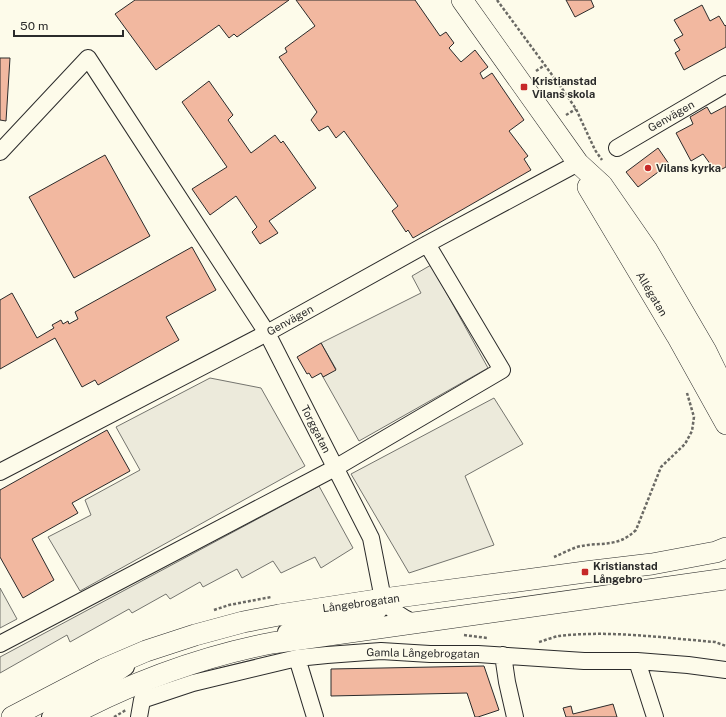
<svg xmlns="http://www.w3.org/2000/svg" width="726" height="717" font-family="'Public Sans',sans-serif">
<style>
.parking{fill:#eceadb;stroke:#74746e}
.building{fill:#f2b8a0;stroke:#2b2b2b}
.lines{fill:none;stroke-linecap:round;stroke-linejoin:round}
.minor-casing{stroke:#2b2b2b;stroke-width:18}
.major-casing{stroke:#2b2b2b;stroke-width:22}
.path{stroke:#6a6964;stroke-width:2.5;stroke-dasharray:3 2;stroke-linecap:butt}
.minor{stroke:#fdfbea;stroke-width:16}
.major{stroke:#fdfbea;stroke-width:21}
.poi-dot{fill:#c62828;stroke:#fdfbea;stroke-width:1.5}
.labels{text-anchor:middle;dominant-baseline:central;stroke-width:3;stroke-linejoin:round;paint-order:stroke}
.poi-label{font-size:11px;font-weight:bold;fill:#2b2b2b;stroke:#fdfbea;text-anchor:start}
.street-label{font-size:11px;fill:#2b2b2b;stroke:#fdfbea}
</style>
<rect width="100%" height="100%" fill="#fdfbea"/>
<path class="parking" d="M431,265L488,368L359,441L323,377L336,369L321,343L421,293L412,276Z
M210,378L261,388L305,466L80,591L48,537L91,515L85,500L140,470L116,427Z
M494,398L523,444L465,476L494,545L409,573L351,474Z
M319,486L353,548L321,568L315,557L281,573L273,561L242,578L237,569L203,587L200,582L170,599L166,594L132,613L129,609L70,642L67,635L0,673V657Z
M0,588L17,619L0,628Z"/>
<path class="building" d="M135,0H289L237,37L234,34L229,38L219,25L156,70L115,14Z
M296,0H415L440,36L446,32L454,43L449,48L461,62L475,50L488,67L480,73L483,79L492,73L524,120L509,131L528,156L524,159L531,170L413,238L408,230L406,232L392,211L398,206L344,131L336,138L328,126L319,131L311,120L317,112L279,57L287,52L285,48L315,26Z
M566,0H591L594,7L575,17Z
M702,5L710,21L719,16L725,26L726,25V47L684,70L675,53L680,50L674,40L683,35L674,20Z
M0,58H10L6,121L0,120Z
M209,81L233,115L228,120L251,153L275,135L281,143L283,141L316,188L269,221L278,233L260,244L252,232L257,227L236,196L210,215L192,189L227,167L182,102Z
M726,106V167L716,172L703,154L691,161L676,133L693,124L690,117L707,107L711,114Z
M658,148L669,164L638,187L626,172Z
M105,155L150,236L74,278L29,197Z
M192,247L216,290L166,317L179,340L98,385L95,380L82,387L55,338L0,369V300L12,293L37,338L54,328L52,325L61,320L63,324L68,321L69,324L78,319L75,312Z
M321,343L336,370L323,377L321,373L312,378L309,373L307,374L297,357Z
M107,430L130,471L72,503L78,513L32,539L54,580L23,598L0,557V490Z
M484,666L499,710L478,717H475L467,693L331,696V669Z
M613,704L617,717H566L563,708L571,706L573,714Z"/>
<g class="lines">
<defs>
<path id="minor" d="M617,148L726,84
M0,152L88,58L267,333L371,538L383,599
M0,472L267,333L427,244L578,163
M286,632L300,629L374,616L380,609L383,599C392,611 401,617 414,623
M0,644L335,468L502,370L427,244
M503,655L507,682L515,717
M297,658L315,717
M637,661L655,717
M50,717C58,701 89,691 105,681C112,677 119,672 126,667
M139,717L142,700L193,683L297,658L327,655L381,651L430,654H478L584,661H637L688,665L726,670"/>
<path id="major" d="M462,0L578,163L602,185L647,250L706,351L726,392
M588,187L677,336L726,424
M12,717L104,669L146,651L195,635L243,622L279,615L383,599L585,572L652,564L716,552L726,548
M67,717C131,683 200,657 272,643L726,579"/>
</defs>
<use href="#minor" class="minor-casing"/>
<use href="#major" class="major-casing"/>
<path class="path" d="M497,0L561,87L576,109L595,150L602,160
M536,71L545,65
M566,115L576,109
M554,557C561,554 569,550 577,547C600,541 616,549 636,530L661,467L685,444L692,431L694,417L687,393
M214,610L229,605L271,597
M464,635L487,638
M539,642C546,640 553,637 559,636C609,630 665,638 715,642L726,646
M114,717L126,710"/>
<use href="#minor" class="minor"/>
<use href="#major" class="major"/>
</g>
<g class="poi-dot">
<rect x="520" y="83" width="8" height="8" rx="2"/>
<circle cx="648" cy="168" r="4"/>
<rect x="581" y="568" width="8" height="8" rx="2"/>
</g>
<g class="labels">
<g class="poi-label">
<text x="532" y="81">Kristianstad<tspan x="532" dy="13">Vilans skola</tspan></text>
<text x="656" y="168">Vilans kyrka</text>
<text x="593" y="566">Kristianstad<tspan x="593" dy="13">Långebro</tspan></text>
</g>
<g class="street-label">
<text transform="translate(671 116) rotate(-30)">Genvägen</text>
<text transform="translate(652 294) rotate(59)">Allégatan</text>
<text transform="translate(290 320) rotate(-29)">Genvägen</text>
<text transform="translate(316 429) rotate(63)">Torggatan</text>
<text transform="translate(361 603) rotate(-8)">Långebrogatan</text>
<text transform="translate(423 653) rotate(1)">Gamla Långebrogatan</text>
</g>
</g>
<path d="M14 30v6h109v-6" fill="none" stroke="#2b2b2b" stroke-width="2"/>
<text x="20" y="30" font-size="12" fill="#2b2b2b" stroke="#fdfbea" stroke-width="3" paint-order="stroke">50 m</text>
</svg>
